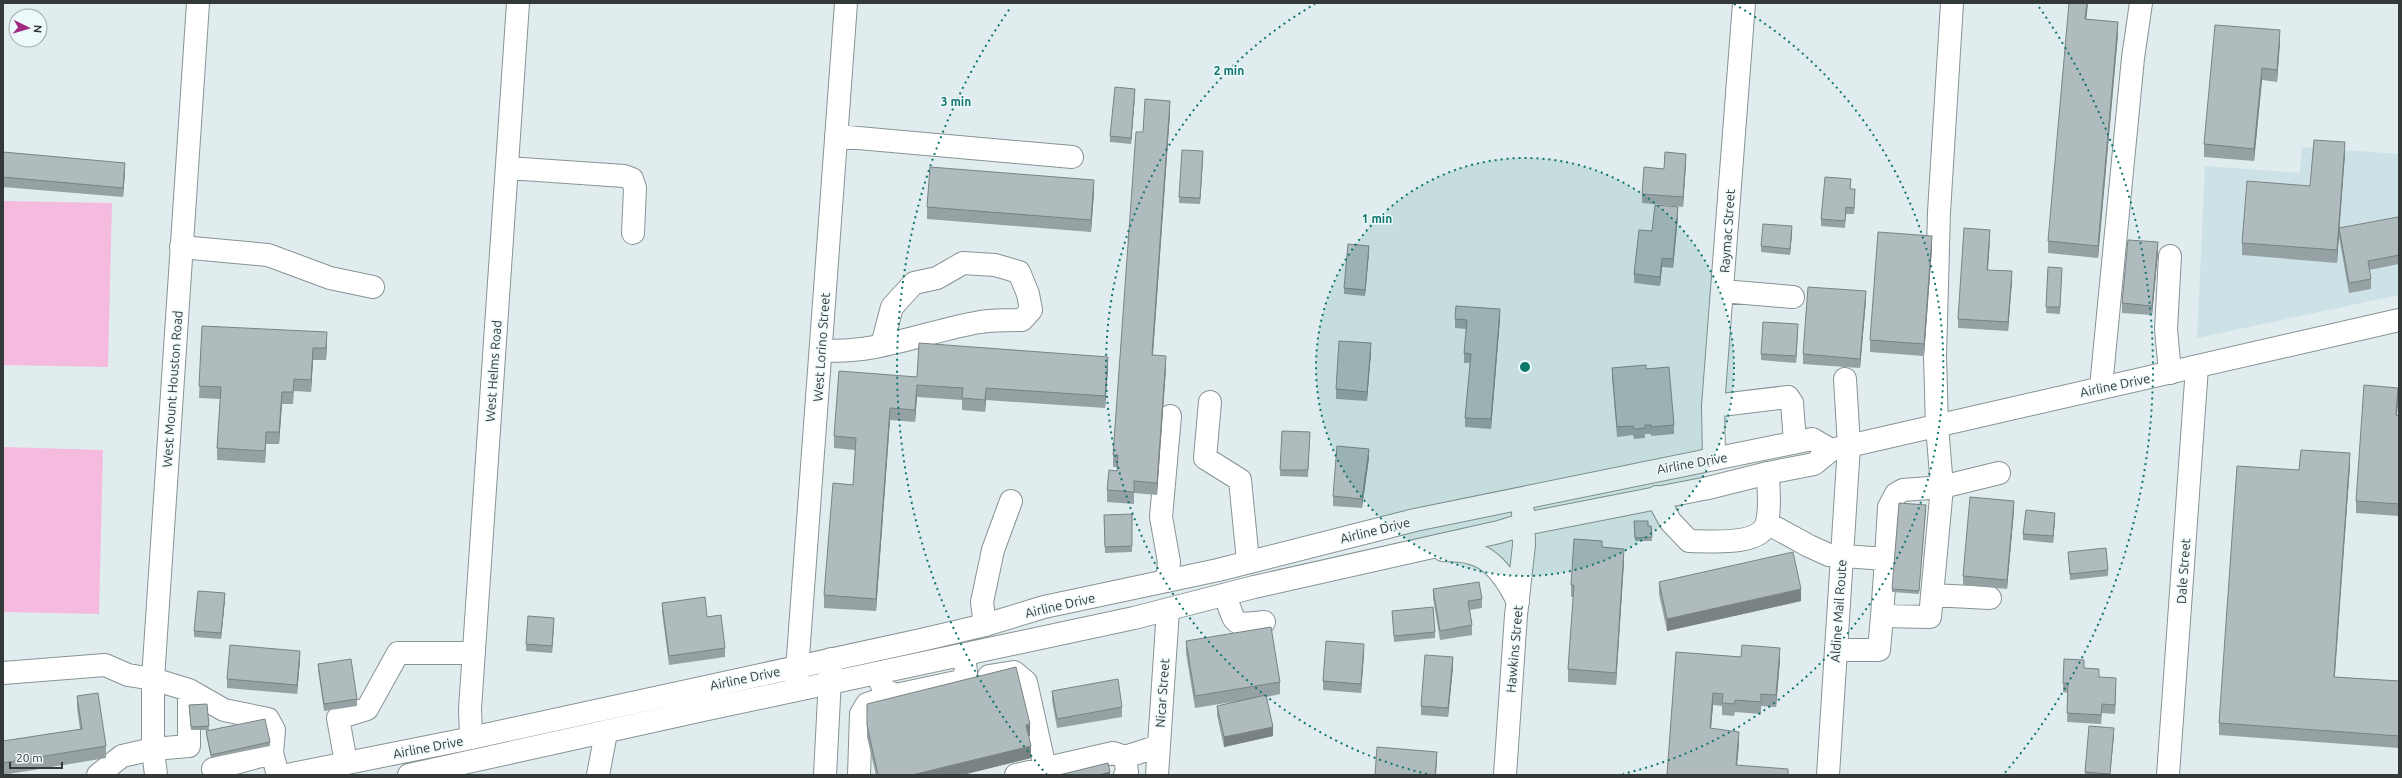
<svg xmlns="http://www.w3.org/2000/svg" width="2402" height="778" font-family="Ubuntu,sans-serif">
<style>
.built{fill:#cde2e6}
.green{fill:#f5bbdf}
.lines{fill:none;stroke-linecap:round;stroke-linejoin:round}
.minor-casing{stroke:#889395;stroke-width:24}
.major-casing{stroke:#889395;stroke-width:24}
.minor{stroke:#fff;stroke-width:22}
.major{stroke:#fff;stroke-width:22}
.wall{fill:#96a1a3}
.shaded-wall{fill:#7a8384}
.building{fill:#afbbbd;stroke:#7a8384}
.ring{fill:none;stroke:#0f766e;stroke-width:2;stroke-dasharray:2 4}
.labels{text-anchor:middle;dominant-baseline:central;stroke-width:3;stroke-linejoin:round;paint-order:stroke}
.street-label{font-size:13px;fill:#333838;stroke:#edf9fb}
.centre{fill:#0f766e;stroke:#edf9fb;stroke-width:2}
.ring-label{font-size:12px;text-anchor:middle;font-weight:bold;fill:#0f766e;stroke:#edf9fb;stroke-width:3;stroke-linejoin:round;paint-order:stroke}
</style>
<rect width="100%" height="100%" fill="#e0ecee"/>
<path class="built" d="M2302,147L2399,154V295L2197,338L2205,166L2300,173Z"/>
<path class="green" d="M3,201L112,203L108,367L3,365Z
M3,447L103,450L99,614L3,612Z"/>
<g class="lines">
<defs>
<path id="minor" d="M836,136L1072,157
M507,168L624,176L632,179L635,188L633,233
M181,247L268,255L330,278L373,287
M1722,291L1793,297
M821,350C875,355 927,331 980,322C994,320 1008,320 1022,320L1031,310L1028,294L1019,272L995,265L963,263L937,278L914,283L892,307L882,345
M2170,373L2166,329L2170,256
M1845,379L1849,446
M2101,387L2133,58L2141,3
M1210,402L1205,458L1240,480L1248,561
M1713,406L1788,397L1792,403L1795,442
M1714,459L1713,406L1744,3
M1657,497L1670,521L1689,541C1708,541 1762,547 1767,522C1771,507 1768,488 1768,473
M1767,523L1809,546L1829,555L1886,559L1882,616
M1886,559L1889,507L1896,494L1903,490L1942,487L1999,473
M1167,581L1169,562L1161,517L1170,416
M1225,595C1236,625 1231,626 1264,622
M1932,595L1990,598
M985,625L982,602L993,550L1011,501
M1836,650H1879L1882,616L1930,617L1942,487L1937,426L1935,356L1939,212L1952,3
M3,673L105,665L128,675L153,679L189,690L224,710L268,719L274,730L272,753L278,775
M877,674L884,690L896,695L961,681L966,672L964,655
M989,676L1014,672L1026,682L1045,768
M796,684L846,3
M471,738L470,709L518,3
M1125,757L1127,772L1125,775
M346,763L338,718L367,709L398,653H474
M213,769L272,753
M98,775L122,756L153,749L189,746V690
M598,775L606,733
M825,775L831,659
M859,775L861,714L867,704L896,695
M1016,775L1113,753L1125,757L1159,746
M1157,775L1168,610
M2168,775L2197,367"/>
<path id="major" d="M1443,550C1452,551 1463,550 1471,553C1494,558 1509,583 1518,602
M156,775L153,749V679L198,3
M287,775L462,740L921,640L985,625L1044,607L1218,570L1415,520L1812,439L1831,450
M409,775L703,710L1134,618L1254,587L1499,532L1525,524L1708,488L1768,473L1814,464L1831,450L2399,320
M1505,775L1516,615L1524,545L1523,511
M1828,775L1849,446"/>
</defs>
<use href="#minor" class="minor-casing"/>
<use href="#major" class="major-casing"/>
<use href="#minor" class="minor"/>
<use href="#major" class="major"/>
</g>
<path class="wall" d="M2088,3L2086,19L2118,34L2098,258L2048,253V241Z
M2280,42L2277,82L2262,80L2254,161L2204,157V144Z
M1135,95L1131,144L1110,142V136Z
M1170,113L1153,355L1166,368L1157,495L1134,493V504L1107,502V490L1117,471V467H1113V455L1143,132Z
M3,152L125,172L123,197L3,187Z
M2345,154L2339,228L2399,224V264L2369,270L2371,279V289L2349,293L2339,237V231L2337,263L2242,255V243L2310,186Z
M1203,157L1200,204L1179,203V197Z
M1686,163L1683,207L1642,203V194L1664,169Z
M1851,189L1855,195L1854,214H1846L1845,228L1821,226V219Z
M1094,192L1091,232L927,219V207Z
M1678,217L1673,268L1662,267L1660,286L1634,283V274L1652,231Z
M1792,233L1790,255L1761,252V246Z
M1990,239L1988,270L2012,281L2008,331L1958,328V319Z
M1932,248L1924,356L1870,352V340Z
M1369,252L1365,296L1344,294V288Z
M2158,252L2152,315L2122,313V303Z
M2048,267L2062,268L2060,314L2046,313Z
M1866,300L1860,368L1803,364V354Z
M1455,319H1500L1491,429L1465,427V418L1470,363H1464V353L1466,329L1455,328Z
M202,326L327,344L326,360H313L311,392L294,391L293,404H282L279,444H266L265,463L217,460V448L220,399L199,398Z
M1798,330L1796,363L1761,360V354Z
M1371,352L1367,401L1336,399V389Z
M1612,368L1646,369L1674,425V434L1651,436V434H1645V438L1634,439L1633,435L1617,437L1612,377Z
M1108,369L1105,408L986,400L985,412L962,410V400L917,397L915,422L890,420L876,611L824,608V595L853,485L855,450L834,448V436L917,377Z
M2398,400L2397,415L2399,416V516L2356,513V501Z
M1282,431L1310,432L1308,477L1280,476Z
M1369,458L1362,508L1333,506V496Z
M2350,465L2334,677L2399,681V748L2219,735V723Z
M1926,508L1919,594L1892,592V589Z
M2014,510L2007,589L1963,585V576Z
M1104,515L1132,546V552L1105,553Z
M2055,519L2053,543L2023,540V534Z
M1634,521L1648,526H1651L1652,541H1635Z
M1602,548L1624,561L1616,685L1568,682V669L1574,597H1571V585Z
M2068,552L2108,570V576L2070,580Z
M1659,582L1801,601L1667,631L1659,594Z
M1433,589L1482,599V608L1470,610L1472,625V635L1440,640L1433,598Z
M225,599L221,639L194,637V631Z
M662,603L707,617L725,648V657L669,665L662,612Z
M1392,611L1435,632V638L1394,642Z
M554,624L552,653L526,651V644Z
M1186,641L1280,682V694L1267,697L1273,736L1224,747L1217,715V706L1238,701L1195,708L1186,653Z
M1676,652L1780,660L1776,707L1761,706V714L1735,712L1734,716L1722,715V706L1713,705L1711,728L1739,744L1737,765L1788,775H1667Z
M1364,654L1361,693L1323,690V681Z
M300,660L297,694L227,688V679Z
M318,664L357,699V706L324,711L318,670Z
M1453,667L1448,717L1421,715V706Z
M2084,668L2116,687L2115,714L2102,713L2101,724L2067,722L2068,693L2063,692V683Z
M1052,691L1122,707V717L1057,728L1052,700Z
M77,696L106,746V758L3,775V741L80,729L77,708Z
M207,704L209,730H191L189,705Z
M867,704L1030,736L1029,737L1031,758L962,775H876L867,737Z
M206,731L270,742V746L211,758L206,734Z
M2114,734L2110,775H2085V772Z"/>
<path class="shaded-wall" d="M2087,3H2088L2085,31V19Z
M2118,22V34L2098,258V246Z
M2280,30V42L2277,82V70Z
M2262,68V80L2254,161V149Z
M1135,89V95L1131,144V138Z
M1170,101V113L1152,367V355Z
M2345,142V154L2337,263V250Z
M1203,151V157L1200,204V198Z
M1686,154V163L1683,207V197Z
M125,163V172L123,197V188Z
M1094,180V192L1091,232V220Z
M1855,189V195L1854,214V208Z
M1678,207V217L1673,268V259Z
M1792,226V233L1790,255V249Z
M1990,230V239L1987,279V270Z
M1932,236V248L1924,356V344Z
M2158,242V252L2152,315V306Z
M1369,246V252L1365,296V290Z
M1662,258V267L1660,286V277Z
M2012,271V281L2008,331V322Z
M1866,291V300L1860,368V359Z
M1500,309V319L1491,429V419Z
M1798,324V330L1796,363V356Z
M327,332V344L326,360V348Z
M1371,343V352L1367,401V392Z
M313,348V360L311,392V380Z
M1166,356V368L1157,495V483Z
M1108,357V369L1105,408V396Z
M917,385V397L915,422V410Z
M986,388V400L985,412V400Z
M2398,388V400L2396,427V415Z
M282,392V404L279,444V432Z
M890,408V420L876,611V599Z
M266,432V444L265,463V451Z
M1369,449V458L1362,508V499Z
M2350,453V465L2334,689V677Z
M2014,501V510L2007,589V580Z
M2055,513V519L2053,543V536Z
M1624,549V561L1616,685V673Z
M1801,589V601L1667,631V619Z
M225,593V599L221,639V633Z
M554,618V624L552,653V646Z
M1364,644V654L1361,693V684Z
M1780,648V660L1776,707V695Z
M300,651V660L297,694V685Z
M1453,657V667L1448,717V708Z
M2116,678V687L2115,714V705Z
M1713,693V705L1710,740V728Z
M1030,724V736L1026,737V725Z
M1273,727V736L1224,747V737Z
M2114,728V734L2110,775V774Z
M1739,732V744L1736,775V765Z
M1031,746V758L962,775H912Z
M1437,752V761L1436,775H1435Z
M1110,772V775H1099Z"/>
<path class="building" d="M2069,3H2087L2085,19L2118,22L2098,246L2048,241Z
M2215,25L2280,30L2277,70L2262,68L2254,149L2204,144Z
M1115,87L1135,89L1131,138L1110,136Z
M1145,99L1170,101L1152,355L1166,356L1157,483L1134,481V492L1107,490L1109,470L1117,471L1118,455H1113L1136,132H1143Z
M2314,140L2345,142L2337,250L2242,243L2247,181L2310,186Z
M1182,150L1203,151L1200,198L1179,197Z
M3,152L125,163L123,188L3,177Z
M1665,152L1686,154L1683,197L1642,194L1644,167L1664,169Z
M930,167L1094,180L1091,220L927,207Z
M1825,177L1851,179L1850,189H1855L1854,208L1846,207L1845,221L1821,219Z
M1655,205L1678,207L1673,259L1662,258L1660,277L1634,274L1639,230L1652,231Z
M2398,217L2399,224V255L2368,261L2371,279L2349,283L2339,228Z
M1763,224L1792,226L1790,249L1761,246Z
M1964,228L1990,230L1987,270L2012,271L2008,322L1958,319Z
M1878,232L1932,236L1924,344L1870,340Z
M2128,240L2158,242L2152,306L2122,303Z
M1348,244L1369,246L1365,290L1344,288Z
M2048,267L2062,268L2060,307H2046Z
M1808,287L1866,291L1860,359L1803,354Z
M1456,306L1500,309L1491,419L1465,418L1471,354L1464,353L1467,320L1455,319Z
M1763,322L1798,324L1796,356L1761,354Z
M202,326L327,332L326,348H313L311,380L294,379L293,392H282L279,432H266L265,451L217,448L221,387L199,386Z
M1339,341L1371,343L1367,392L1336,389Z
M919,343L1108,357L1105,396L986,388L985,400L962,398L963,388L917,385L915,410L890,408L876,599L824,595L833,483L853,485L856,438L834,436L839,371L917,377Z
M1646,365V369L1669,367L1674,425L1651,427V425H1645V428L1634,429L1633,426L1617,427L1612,368Z
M2364,385L2398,388L2396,415L2399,416V504L2356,501Z
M1282,431L1310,432L1308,470H1280Z
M1337,446L1369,449L1362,499L1333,496Z
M2301,450L2350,453L2334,677L2399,681V736L2219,723L2237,466L2299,470Z
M1970,497L2014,501L2007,580L1963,576Z
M1899,503L1926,505L1919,591L1892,589Z
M2026,510L2055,513L2053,536L2023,534Z
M1132,514V546L1105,547L1104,515Z
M1634,521H1648V526H1651L1652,537L1635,538Z
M1574,539L1602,541V547L1624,549L1616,673L1568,669L1574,585H1571Z
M2106,548L2108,570L2070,574L2068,552Z
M1793,552L1801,589L1667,619L1659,582Z
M1479,582L1482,599L1468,601L1472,625L1440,631L1433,589Z
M198,591L225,593L221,633L194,631Z
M705,597L707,617L721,615L725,648L669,656L662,603Z
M1433,607L1435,632L1394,636L1392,611Z
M528,616L554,618L552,646L526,644Z
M1271,627L1280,682L1195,696L1186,641Z
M1326,641L1364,644L1361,684L1323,681Z
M230,645L300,651L297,685L227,679Z
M1742,645L1780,648L1776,695L1761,694V702L1735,700L1734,704L1722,703L1723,694L1713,693L1710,728L1739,732L1736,765L1788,769V775H1667L1676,652L1741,657Z
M1425,655L1453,657L1448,708L1421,706Z
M351,659L357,699L324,704L318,664Z
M2064,659L2084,660V668L2099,669V677L2116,678L2115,705L2102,704L2101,715L2067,713L2068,683H2063Z
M1016,667L1030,724L1026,725L1031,746L912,775H878L867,725V704Z
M1118,679L1122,707L1057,719L1052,691Z
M98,693L106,746L3,763V741L82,729L77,696Z
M1266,695L1273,727L1224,737L1217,706Z
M207,704L209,726L191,727L189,705Z
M265,719L270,742L211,755L206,731Z
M2089,726L2114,728L2110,774L2085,772Z
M1377,747L1437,752L1435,775H1375Z
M1108,763L1110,772L1099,775H1059Z"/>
<circle cx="1525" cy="367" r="209" fill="#0f766e" fill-opacity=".12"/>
<g class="ring">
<circle cx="1525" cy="367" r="209"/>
<path d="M1427 774A419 419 0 0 1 1315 4M1734 4A419 419 0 0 1 1623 774"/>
<path d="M1047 775A628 628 0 0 1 1011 7M2039 7A628 628 0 0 1 2003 775"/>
</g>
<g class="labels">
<g class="street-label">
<text transform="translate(1727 231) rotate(-86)">Raymac Street</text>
<text transform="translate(821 347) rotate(-86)">West Lorino Street</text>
<text transform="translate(493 371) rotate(-86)">West Helms Road</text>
<text transform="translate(2115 385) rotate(-12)">Airline Drive</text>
<text transform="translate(172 389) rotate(-86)">West Mount Houston Road</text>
<text transform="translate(1692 463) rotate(-10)">Airline Drive</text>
<text transform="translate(1375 530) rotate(-14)">Airline Drive</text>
<text transform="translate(2183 571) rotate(-86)">Dale Street</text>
<text transform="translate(1060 605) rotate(-13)">Airline Drive</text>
<text transform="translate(1838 611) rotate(-86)">Aldine Mail Route</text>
<text transform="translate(1514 649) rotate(-85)">Hawkins Street</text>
<text transform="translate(745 678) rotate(-12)">Airline Drive</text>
<text transform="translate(1162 693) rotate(-86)">Nicar Street</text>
<text transform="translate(428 747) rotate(-11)">Airline Drive</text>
</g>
</g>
<circle cx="1525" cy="367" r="6" class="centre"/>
<g class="ring-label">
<text x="1229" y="75">2 min</text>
<text x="956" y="106">3 min</text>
<text x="1377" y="223">1 min</text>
</g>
<rect width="2402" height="778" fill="none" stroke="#333838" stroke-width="8"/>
<g transform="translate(28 28) rotate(95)"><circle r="19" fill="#edf9fb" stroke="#a3acad"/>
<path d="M0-3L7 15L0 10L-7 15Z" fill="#a12981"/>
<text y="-6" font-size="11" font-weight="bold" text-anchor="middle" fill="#333838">N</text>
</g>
<path d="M10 762v6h52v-6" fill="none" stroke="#333838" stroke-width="2"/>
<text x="16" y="762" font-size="12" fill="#333838" stroke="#edf9fb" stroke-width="3" paint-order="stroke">20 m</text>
</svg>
